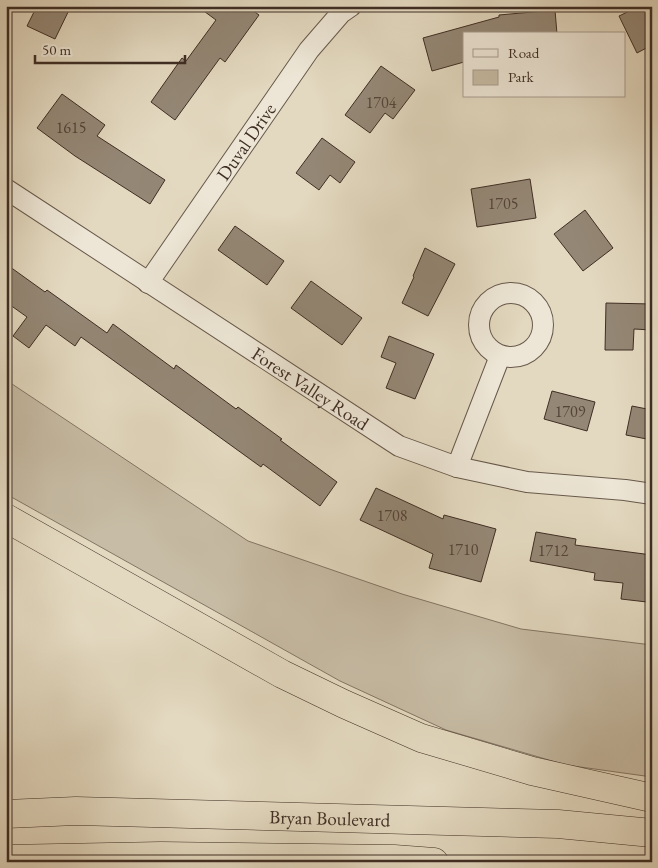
<svg xmlns="http://www.w3.org/2000/svg" width="658" height="868" font-family="'EB Garamond',serif">
<style>
.green{fill:#c7bca5;stroke:#837564}
.building{fill:#948775;stroke:#3f2e24}
.lines{fill:none;stroke-linecap:round;stroke-linejoin:round}
.minor-casing{stroke:#68594b;stroke-width:22}
.motorway-casing{stroke:#3f2e24;stroke-width:29}
.minor{stroke:#ede6d6;stroke-width:20}
.motorway{stroke:#e3d9c0;stroke-width:28}
.labels{text-anchor:middle;dominant-baseline:central;stroke-width:4;stroke-linejoin:round;paint-order:stroke}
.number-label{font-size:16px;fill:#544438}
.street-label{font-size:19px;fill:#3f2e24;stroke:#ede6d6}
</style>
<rect width="100%" height="100%" fill="#e3d9c0"/>
<filter id="stains"><feTurbulence type="fractalNoise" baseFrequency=".004" numOctaves="4"/><feColorMatrix values="0 0 0 0 .2 0 0 0 0 .09 0 0 0 0 .02 0 0 0 .5 -.17"/></filter>
<radialGradient id="worn" r=".72"><stop offset=".6" stop-color="#630" stop-opacity="0"/><stop offset="1" stop-color="#630" stop-opacity=".3"/></radialGradient>
<path class="green" d="M6,380L248,541L402,594L521,629L652,645V777L566,765L446,730L340,681L6,494Z"/>
<path class="building" d="M37,6H71L55,39L27,26Z
M197,6H247L259,15L225,62L220,58L175,120L151,102L182,58L186,61L216,20Z
M640,6H652V45L637,53L619,16Z
M555,10L557,34H464V62L432,71L423,38L499,17V15Z
M381,66L415,90L393,119L385,113L370,133L345,115Z
M62,94L105,125L97,136L165,180L150,204L75,156L37,128Z
M322,138L355,162L340,183L330,175L319,190L296,173Z
M530,179L536,218L477,227L471,189Z
M585,210L613,248L583,271L554,234Z
M235,226L284,261L267,285L218,250Z
M425,248L455,264L428,316L402,303L414,277L413,276Z
M6,264L45,292L47,290L107,333L113,324L174,369L176,365L236,409L238,407L282,439L280,440L337,482L320,506L263,464L261,467L81,337L75,346L46,325L29,348L13,336L27,317L6,302Z
M311,281L362,318L342,345L291,308Z
M606,303L652,304V330L634,329L633,350H605Z
M389,336L434,354L415,399L386,388L396,363L381,357Z
M552,391L595,402L587,431L544,419Z
M632,406L652,410V440L626,435Z
M376,488L443,519L444,515L496,529L481,582L429,568L433,554L360,520Z
M536,532L576,539L575,545L652,555V568L647,602L621,599L623,583L594,580L595,573L530,561Z"/>
<g class="lines">
<defs>
<g id="minor">
<path id="s1" d="M6,189L399,446L457,467L527,482L625,490L652,494"/>
<path id="s2" d="M148,283L309,50L341,13L351,6"/>
<circle cx="511" cy="325" r="32"/>
<path d="M457,467L500,356"/>
</g>
<g id="motorway">
<path d="M6,518L282,674L344,704L421,738L532,771L652,798"/>
<path id="s3" d="M6,814L76,811L558,824L652,833"/>
<path d="M6,859L161,856L394,859L434,862"/>
</g>
</defs>
<use href="#minor" class="minor-casing"/>
<use href="#motorway" class="motorway-casing"/>
<use href="#minor" class="minor"/>
<use href="#motorway" class="motorway"/>
</g>
<g class="labels">
<g class="number-label">
<text x="381" y="102">1704</text>
<text x="71" y="127">1615</text>
<text x="503" y="203">1705</text>
<text x="570" y="411">1709</text>
<text x="392" y="515">1708</text>
<text x="463" y="549">1710</text>
<text x="553" y="550">1712</text>
</g>
<g class="street-label">
<text stroke="none"><textPath href="#s2" startOffset="172">Duval Drive</textPath></text>
<text stroke="none"><textPath href="#s1" startOffset="364">Forest Valley Road</textPath></text>
<text stroke="none"><textPath href="#s3" startOffset="324">Bryan Boulevard</textPath></text>
</g>
</g>
<rect width="658" height="868" fill="none" stroke="#e3d9c0" stroke-width="25"/>
<rect x="8" y="8" width="643" height="853" fill="none" stroke="#3f2e24" stroke-width="2.5"/>
<rect x="12" y="12" width="633" height="843" fill="none" stroke="#3f2e24"/>
<rect x="463" y="32" width="162" height="65" fill="#ede6d6" stroke="#a79c8f"/>
<rect x="473" y="49" width="25" height="8" fill="#ede6d6" stroke="#a79c8f"/>
<text x="508" y="58" font-size="15" fill="#3f2e24">Road</text>
<rect x="473" y="70" width="25" height="15" fill="#c7bca5" stroke="#a79c8f"/>
<text x="508" y="82" font-size="15" fill="#3f2e24">Park</text>
<path d="M35 55v8h150v-8" fill="none" stroke="#3f2e24" stroke-width="2.5"/>
<text x="42" y="55" font-size="15" fill="#3f2e24" stroke="#ede6d6" stroke-width="4" paint-order="stroke">50 m</text>
<rect width="100%" height="100%" filter="url(#stains)"/>
<rect width="100%" height="100%" fill="url(#worn)"/>
</svg>
